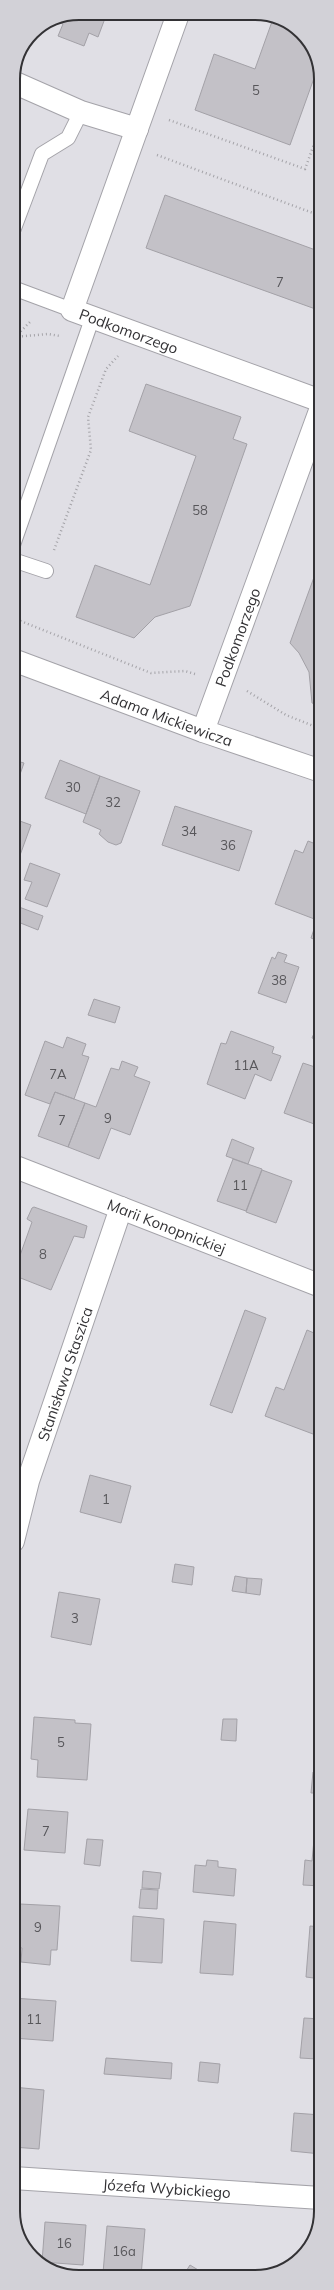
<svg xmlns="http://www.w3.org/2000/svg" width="334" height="2290" font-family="Mulish,sans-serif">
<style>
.building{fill:#c3c1c7;stroke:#a3a1a7}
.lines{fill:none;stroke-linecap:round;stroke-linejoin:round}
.service-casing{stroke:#a4a3a9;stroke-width:16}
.minor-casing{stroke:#a4a3a9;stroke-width:24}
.path{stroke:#a4a3a8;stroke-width:2.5;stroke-dasharray:1 3;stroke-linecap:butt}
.service{stroke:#fff;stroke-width:14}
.minor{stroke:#fff;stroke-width:22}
.labels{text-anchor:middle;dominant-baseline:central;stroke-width:3;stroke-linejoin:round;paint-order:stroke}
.number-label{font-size:13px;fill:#57565a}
.street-label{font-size:15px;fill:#333235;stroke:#e0dfe5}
.rim{fill:none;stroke:#333235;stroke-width:2}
</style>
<rect width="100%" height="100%" fill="#e0dfe5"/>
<path class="building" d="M79,13H107L98,37L89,33L84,46L58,36L63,24L58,22Z
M274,16L305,36L318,67L290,145L195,110L214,54L255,69Z
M165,195L321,252V311L146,248Z
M146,384L241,417L233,439L247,444L190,606L155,617L134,638L76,617L95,565L150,585L196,456L129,431Z
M321,558V706L312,703L309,672L299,653L290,643Z
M13,760L24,763L13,794Z
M60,760L100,776L86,814L45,798Z
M100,776L140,791L121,843L116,845L108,842L99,834L101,830L83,822Z
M175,806L252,831L239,871L162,845Z
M17,820L31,825L15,869L13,868V831Z
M308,841L321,846V909L317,920L275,904L295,850L303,853Z
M30,863L60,874L47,907L25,899L32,882L24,880Z
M19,907L43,916L38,930L13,920Z
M321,909V942L311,938Z
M278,952L287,955L284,962L299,967L286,1003L258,993L272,957L275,959Z
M94,999L120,1007L115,1023L88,1015Z
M321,1017V1041L312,1038Z
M231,1031L274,1047L272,1053L281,1056L271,1081L255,1074L245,1099L207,1084L221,1043L226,1044Z
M67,1037L86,1044L82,1055L89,1057L74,1099L55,1092L50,1104L25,1095L45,1041L63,1048Z
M122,1061L138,1067L134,1076L150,1082L130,1135L111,1128L99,1159L68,1147L85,1103L96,1107L111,1068L119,1070Z
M303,1063L321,1069V1116L317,1125L284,1113Z
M55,1092L85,1103L68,1147L38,1136Z
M232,1139L254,1148L248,1164L226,1156Z
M233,1159L262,1169L246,1211L217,1201Z
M262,1170L292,1181L276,1223L246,1212Z
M34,1207L87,1226L84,1238L74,1236L51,1290L13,1275L32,1222L27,1219L32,1208Z
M245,1310L266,1318L232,1413L210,1405Z
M307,1330L321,1336V1437L265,1416L276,1387L284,1390Z
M90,1475L131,1486L121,1523L80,1512Z
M175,1564L194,1567L192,1585L172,1582Z
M235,1576L247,1578L246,1593L232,1591Z
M247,1578L262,1579L260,1595L246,1593Z
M59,1592L100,1599L91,1645L51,1637Z
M34,1717L75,1720V1723L91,1724L87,1780L37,1777L38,1760L31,1759Z
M223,1719H237L236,1741L221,1740Z
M321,1756V1793H311L313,1772H320Z
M28,1809L68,1812L65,1853L24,1850Z
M315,1829L321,1830V1886L303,1885L305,1860L312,1861Z
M87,1839L103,1840L100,1866L84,1864Z
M207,1860L218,1861V1867L236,1869L234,1896L193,1892L195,1865L206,1866Z
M143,1871L161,1873L159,1889L142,1888Z
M141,1889L158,1890L157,1909L139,1908Z
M20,1904L60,1906L57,1950H51L50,1965L21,1962L22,1948L17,1947Z
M133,1916L164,1919L162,1963L131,1961Z
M204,1921L236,1924L233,1975L200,1973Z
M310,1926L321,1927V1979L306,1977Z
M13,1998L56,2001L53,2041L13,2038Z
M304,2018L321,2019V2074H316L317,2059L300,2058Z
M106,2058L172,2063L171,2079L104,2074Z
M200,2062L220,2064L218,2083L198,2081Z
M13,2087L44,2090L39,2149L13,2147Z
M294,2113L321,2115V2154L291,2151Z
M45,2222L86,2225L83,2265L42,2262Z
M107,2226L145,2229L141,2276L103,2273Z
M190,2265L208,2276H183Z"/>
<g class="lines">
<defs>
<path id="service" d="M13,231L42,154L68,138L81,112
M13,288L72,310
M13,545L92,319
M13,560L46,571"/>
<g id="minor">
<path id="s1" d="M178,14L72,310L321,401"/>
<path d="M13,82L81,112L137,129"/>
<path id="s2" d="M13,660L203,731L321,771"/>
<path id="s3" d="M203,731L321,408"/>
<path id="s4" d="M13,1166L321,1286"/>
<path id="s5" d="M13,1541L28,1481L121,1208"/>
<path id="s6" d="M13,2178L321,2198"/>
</g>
</defs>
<use href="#service" class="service-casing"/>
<use href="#minor" class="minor-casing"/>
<path class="path" d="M169,120L305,169L321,125
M157,155L321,216
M14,337L48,334L60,336
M15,337L31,321
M54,550L91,450L88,417L106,369L118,356
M13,618L151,673L185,671L195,674
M247,691L286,715L321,729"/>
<use href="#service" class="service"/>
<use href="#minor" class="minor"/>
</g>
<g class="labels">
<g class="number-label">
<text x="256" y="90">5</text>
<text x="280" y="282">7</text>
<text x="200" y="510">58</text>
<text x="73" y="787">30</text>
<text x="113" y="802">32</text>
<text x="189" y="831">34</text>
<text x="228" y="845">36</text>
<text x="279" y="980">38</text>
<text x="246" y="1065">11A</text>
<text x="58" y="1074">7A</text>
<text x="108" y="1118">9</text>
<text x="62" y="1120">7</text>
<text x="240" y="1185">11</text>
<text x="43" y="1254">8</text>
<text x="106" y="1499">1</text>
<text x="75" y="1618">3</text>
<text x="61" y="1742">5</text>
<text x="46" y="1831">7</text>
<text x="38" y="1927">9</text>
<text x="34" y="2019">11</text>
<text x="64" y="2243">16</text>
<text x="124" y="2251">16a</text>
</g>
<g class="street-label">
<text stroke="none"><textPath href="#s1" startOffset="375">Podkomorzego</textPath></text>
<text stroke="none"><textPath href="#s3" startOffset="100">Podkomorzego</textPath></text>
<text stroke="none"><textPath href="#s2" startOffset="164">Adama Mickiewicza</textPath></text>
<text stroke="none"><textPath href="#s4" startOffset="165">Marii Konopnickiej</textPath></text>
<text stroke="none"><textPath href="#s5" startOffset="175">Stanisława Staszica</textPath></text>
<text stroke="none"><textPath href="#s6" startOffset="154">Józefa Wybickiego</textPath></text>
</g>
</g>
<path d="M0 0H334V2290H0ZM79 20H255A59 59 0 0 1 314 79V2211A59 59 0 0 1 255 2270H79A59 59 0 0 1 20 2211V79A59 59 0 0 1 79 20Z" fill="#d2d1d7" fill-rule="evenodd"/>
<path class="rim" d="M79 20H255A59 59 0 0 1 314 79V2211A59 59 0 0 1 255 2270H79A59 59 0 0 1 20 2211V79A59 59 0 0 1 79 20Z"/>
</svg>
